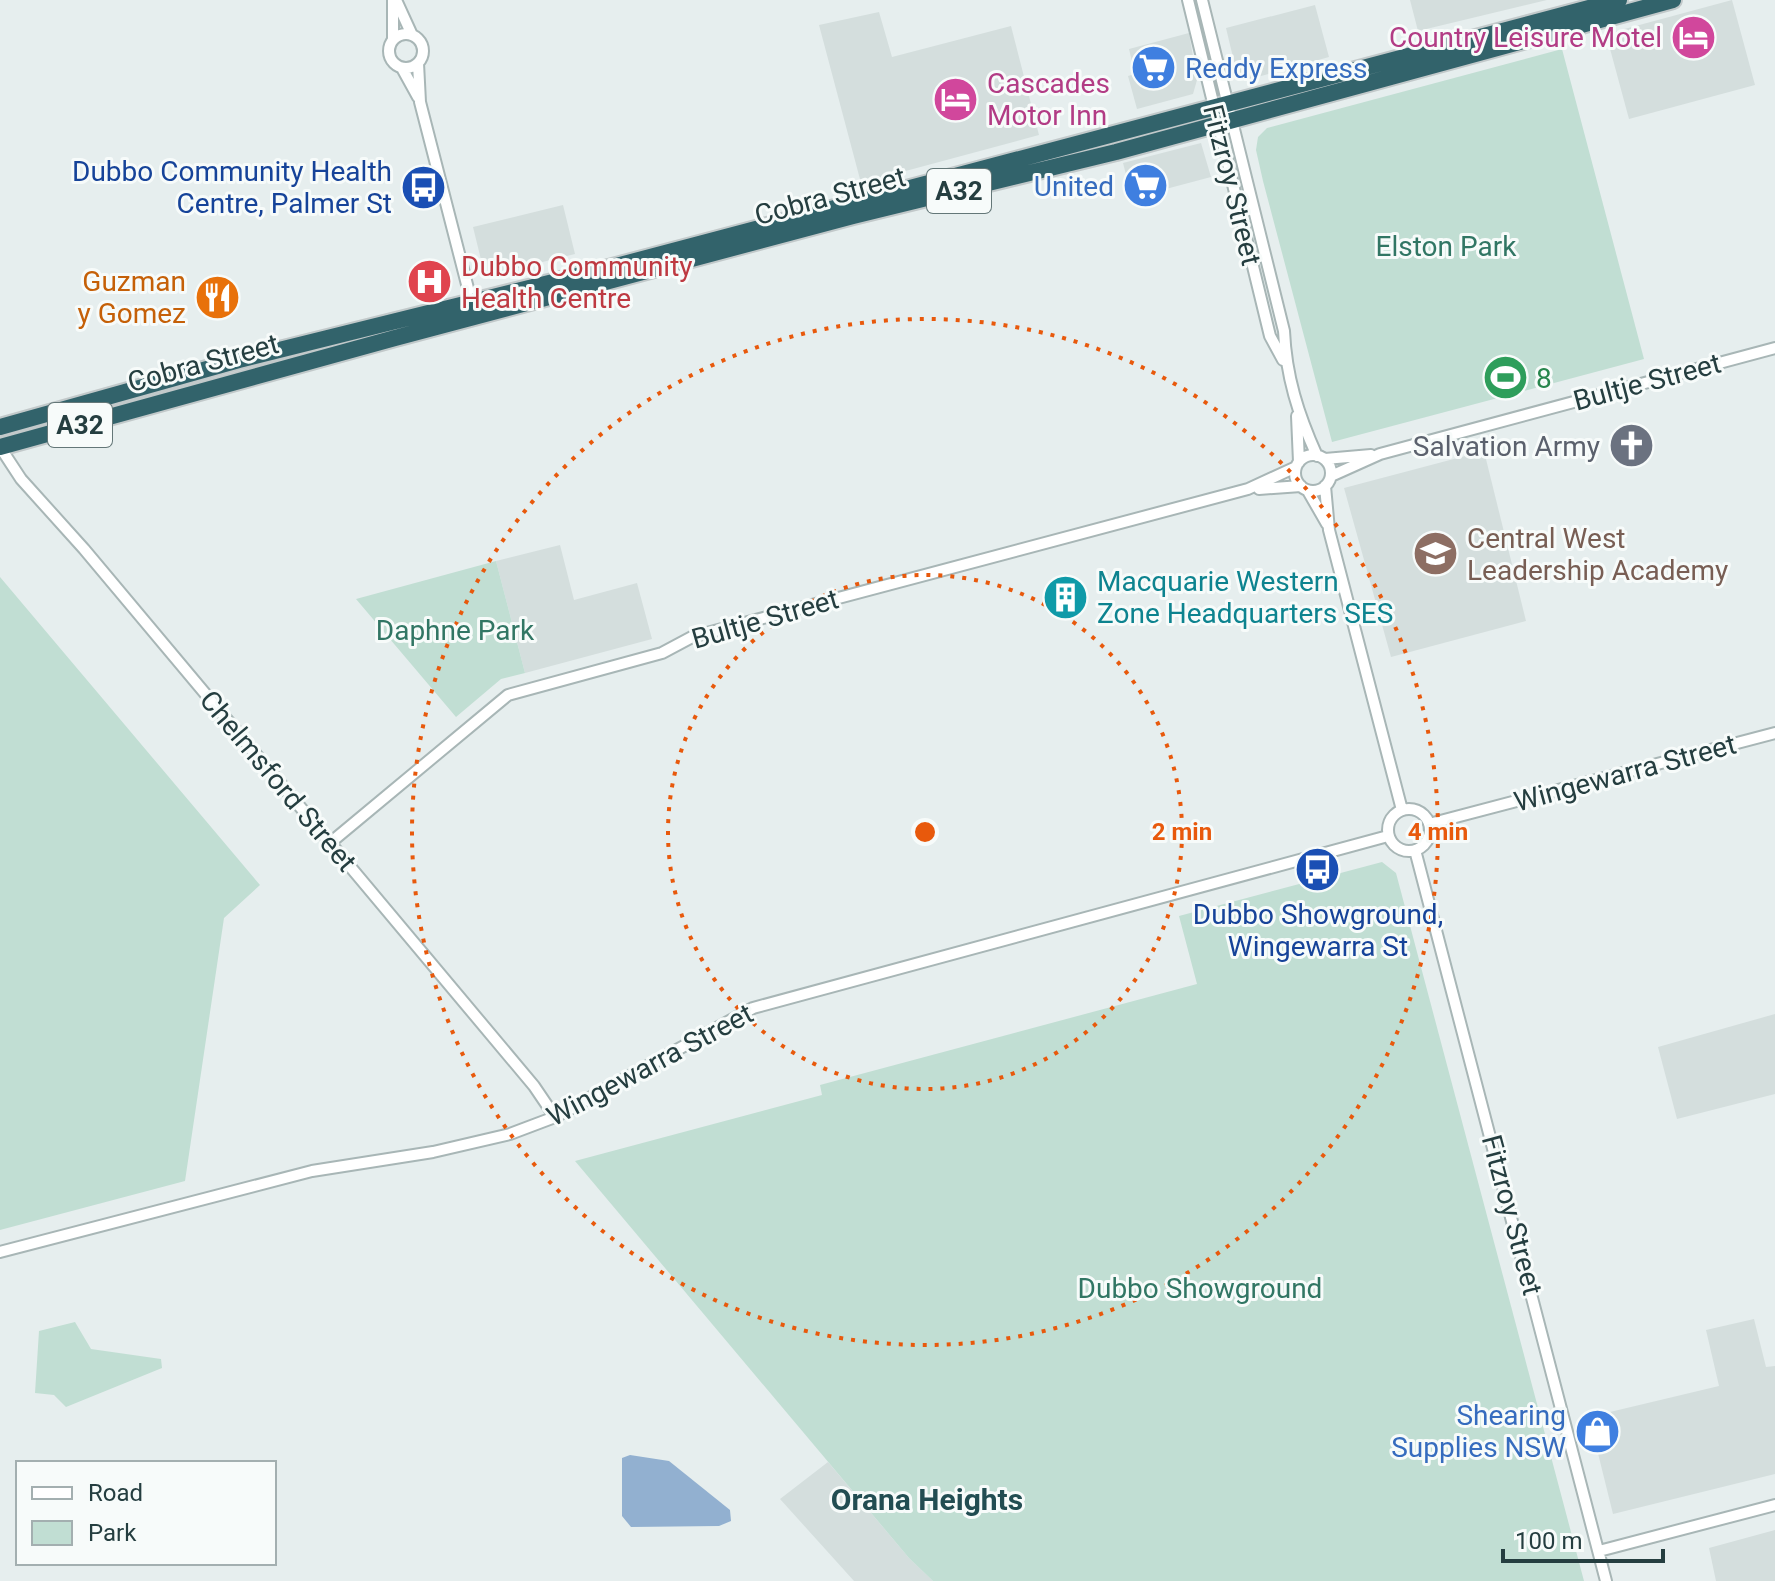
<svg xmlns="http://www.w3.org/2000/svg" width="1775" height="1581" font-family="Roboto,sans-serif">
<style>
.built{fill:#d4dedd}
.green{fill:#c1ded3}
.water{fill:#92b0d0}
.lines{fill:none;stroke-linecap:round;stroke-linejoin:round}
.minor-casing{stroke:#a8b6b6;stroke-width:14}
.highway-casing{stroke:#c2c9ca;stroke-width:20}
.minor{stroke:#fff;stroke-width:10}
.highway{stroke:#32636b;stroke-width:16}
.ring{fill:none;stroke:#e8590c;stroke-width:4;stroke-dasharray:4 8}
.labels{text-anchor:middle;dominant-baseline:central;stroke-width:6;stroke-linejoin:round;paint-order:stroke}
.shield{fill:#f7fbfa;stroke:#647778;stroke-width:2}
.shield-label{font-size:26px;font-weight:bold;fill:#253e40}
.hotel-label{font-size:28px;fill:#b23c85;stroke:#f7fbfa;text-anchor:end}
.shop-label{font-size:28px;fill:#366cbe;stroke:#f7fbfa;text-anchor:end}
.transit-label{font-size:28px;fill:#164399;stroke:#f7fbfa;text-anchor:end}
.street-label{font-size:28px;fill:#253e40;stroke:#f7fbfa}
.park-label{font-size:28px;fill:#317664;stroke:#f7fbfa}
.health-label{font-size:28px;fill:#be3a42;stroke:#f7fbfa;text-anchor:start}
.food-label{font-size:28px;fill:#c56008;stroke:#f7fbfa;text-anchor:end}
.leisure-label{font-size:28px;fill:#27864d;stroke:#f7fbfa;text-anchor:start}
.worship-label{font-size:28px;fill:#5b616d;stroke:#f7fbfa;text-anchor:end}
.education-label{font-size:28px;fill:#785e54;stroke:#f7fbfa;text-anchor:start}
.culture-label{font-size:28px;fill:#0d838f;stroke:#f7fbfa;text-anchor:start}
.neighbourhood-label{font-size:30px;font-weight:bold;fill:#224d52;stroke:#f7fbfa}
.centre{fill:#e8590c;stroke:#f7fbfa;stroke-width:4}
.ring-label{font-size:24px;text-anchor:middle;font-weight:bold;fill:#e8590c;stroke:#f7fbfa;stroke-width:6;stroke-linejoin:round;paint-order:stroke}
</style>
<rect width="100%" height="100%" fill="#e6eeee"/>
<path class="built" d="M1410,0H1547L1418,31Z
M1732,0L1755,85L1629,119L1606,34Z
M1315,5L1329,57L1243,81L1236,70L1226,28Z
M879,12L892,57L1011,26L1039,135L861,183L819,25Z
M1189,33L1197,80L1193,94L1137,109L1128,76L1135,74L1129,49Z
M1201,143L1211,177L1132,198L1123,163Z
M563,205L575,254L485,276L473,227Z
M1484,451L1526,621L1391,657L1344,488Z
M560,545L574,600L637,583L652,639L525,673L496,561Z
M1775,1014V1094L1677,1119L1658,1047Z
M1754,1319L1766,1367L1775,1366V1474L1613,1514L1589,1417L1719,1386L1706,1330Z
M828,1462L909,1558L933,1581H854L780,1499Z
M1775,1530V1581H1716L1709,1548Z"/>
<path class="green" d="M1562,49L1644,359L1332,442L1263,181L1256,150L1258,137L1267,128Z
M496,561L525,673L501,679L456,717L356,599Z
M0,577L260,885L224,918L185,1181L0,1230Z
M1382,862L1396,873L1584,1581H933L909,1558L575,1161L822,1095L820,1085L1197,984L1179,916Z
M75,1322L91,1349L161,1359L162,1368L66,1407L54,1395L35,1393L39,1331Z"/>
<path class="water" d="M630,1455L669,1461L730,1510L731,1521L719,1526L631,1527L622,1516V1458Z"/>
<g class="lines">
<defs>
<path id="minor" d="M396,0L412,35
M1188,0L1270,336L1283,360
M1202,0L1284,331C1286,376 1298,414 1317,456
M389 51a17 17 0 1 1 34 0a17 17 0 1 1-34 0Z
M393,39V0
M418,63L420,102L471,300
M402,68L418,97
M1297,416L1299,462
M0,447L21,479L84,549L534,1086L555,1117
M1295 473a18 18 0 1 1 36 0a18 18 0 1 1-36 0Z
M1325,459L1371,455
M1331,476L1380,454L1775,348
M1325,486L1329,530L1402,810
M1259,489L1301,486
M1308,491L1327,524
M1388 830a21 21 0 1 1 42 0a21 21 0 1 1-42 0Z
M1429,824L1775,733
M330,843L508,695L662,653L692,637L1248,489L1296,467
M1415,850L1606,1581
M0,1252L312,1171L433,1152L510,1134L555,1117L753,1008L1388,836
M1599,1551L1775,1505"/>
<path id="highway" d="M0,427L239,360L601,270L1619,0
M0,447L395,338L853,216L1116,152L1673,0"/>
</defs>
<use href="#minor" class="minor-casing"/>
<use href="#highway" class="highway-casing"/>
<use href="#minor" class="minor"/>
<use href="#highway" class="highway"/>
</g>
<g class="ring">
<circle cx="925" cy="832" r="257"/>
<circle cx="925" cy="832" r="513"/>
</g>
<defs>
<symbol id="hotel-disc" viewBox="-11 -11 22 22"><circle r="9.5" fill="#d1479c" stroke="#f7fbfa"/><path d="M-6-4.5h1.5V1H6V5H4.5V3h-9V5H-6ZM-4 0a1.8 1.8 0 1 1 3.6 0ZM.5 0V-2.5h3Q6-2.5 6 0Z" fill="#fff"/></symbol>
<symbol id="supermarket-disc" viewBox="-11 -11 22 22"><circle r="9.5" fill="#3f7fe0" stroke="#f7fbfa"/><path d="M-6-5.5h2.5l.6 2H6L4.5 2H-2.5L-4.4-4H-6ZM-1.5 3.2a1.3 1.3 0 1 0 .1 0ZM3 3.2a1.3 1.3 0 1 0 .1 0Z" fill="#fff"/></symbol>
<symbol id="bus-disc" viewBox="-11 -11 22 22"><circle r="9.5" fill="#1a4fb4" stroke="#f7fbfa"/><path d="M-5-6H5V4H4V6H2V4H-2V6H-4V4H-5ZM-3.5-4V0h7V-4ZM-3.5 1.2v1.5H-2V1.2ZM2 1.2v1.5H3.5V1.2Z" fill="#fff"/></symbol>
<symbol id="hospital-disc" viewBox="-11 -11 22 22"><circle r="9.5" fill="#e0444e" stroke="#f7fbfa"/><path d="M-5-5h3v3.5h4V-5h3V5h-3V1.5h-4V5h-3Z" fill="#fff"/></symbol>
<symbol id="restaurant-disc" viewBox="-11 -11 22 22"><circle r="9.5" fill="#e8710a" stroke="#f7fbfa"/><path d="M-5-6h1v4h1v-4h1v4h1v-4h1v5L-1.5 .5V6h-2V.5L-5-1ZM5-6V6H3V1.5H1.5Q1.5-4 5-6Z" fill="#fff"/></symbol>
<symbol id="stadium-disc" viewBox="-11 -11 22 22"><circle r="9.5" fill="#2e9e5b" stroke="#f7fbfa"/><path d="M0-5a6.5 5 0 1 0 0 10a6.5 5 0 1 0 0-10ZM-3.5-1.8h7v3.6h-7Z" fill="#fff"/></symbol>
<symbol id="church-disc" viewBox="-11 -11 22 22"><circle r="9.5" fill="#6b7280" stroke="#f7fbfa"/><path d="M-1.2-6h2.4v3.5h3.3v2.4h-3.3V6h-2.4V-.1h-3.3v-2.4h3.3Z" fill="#fff"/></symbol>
<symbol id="university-disc" viewBox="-11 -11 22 22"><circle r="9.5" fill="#8d6e63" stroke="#f7fbfa"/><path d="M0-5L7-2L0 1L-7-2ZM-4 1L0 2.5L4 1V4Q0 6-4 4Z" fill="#fff"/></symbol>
<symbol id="building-disc" viewBox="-11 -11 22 22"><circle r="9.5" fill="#0f9aa8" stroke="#f7fbfa"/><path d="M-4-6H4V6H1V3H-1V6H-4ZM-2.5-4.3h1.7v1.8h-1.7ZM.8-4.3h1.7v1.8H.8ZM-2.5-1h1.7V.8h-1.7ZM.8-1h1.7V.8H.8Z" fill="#fff"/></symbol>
<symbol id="shop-disc" viewBox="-11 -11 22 22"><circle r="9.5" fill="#3f7fe0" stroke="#f7fbfa"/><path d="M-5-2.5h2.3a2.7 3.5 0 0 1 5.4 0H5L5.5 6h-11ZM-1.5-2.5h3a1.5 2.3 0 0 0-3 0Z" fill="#fff"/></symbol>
</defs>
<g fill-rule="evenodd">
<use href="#hotel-disc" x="1668" y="12" width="51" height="51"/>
<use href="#supermarket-disc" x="1128" y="42" width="51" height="51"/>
<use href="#hotel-disc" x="930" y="74" width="51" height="51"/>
<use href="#supermarket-disc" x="1120" y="160" width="51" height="51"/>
<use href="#bus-disc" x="398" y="162" width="51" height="51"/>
<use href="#hospital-disc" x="404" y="256" width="51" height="51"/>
<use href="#restaurant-disc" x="192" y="272" width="51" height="51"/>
<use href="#stadium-disc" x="1480" y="352" width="51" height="51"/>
<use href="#church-disc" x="1606" y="420" width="51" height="51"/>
<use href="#university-disc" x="1410" y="528" width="51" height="51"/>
<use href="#building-disc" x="1040" y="572" width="51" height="51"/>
<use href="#bus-disc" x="1292" y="844" width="51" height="51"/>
<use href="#shop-disc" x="1572" y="1406" width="51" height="51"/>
</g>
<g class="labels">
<g class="shield">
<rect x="927" y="169" width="64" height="44" rx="6"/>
<rect x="48" y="403" width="64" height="44" rx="6"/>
</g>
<g class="shield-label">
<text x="959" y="191">A32</text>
<text x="80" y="425">A32</text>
</g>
<g class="hotel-label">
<text x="1662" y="37">Country Leisure Motel</text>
<text x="987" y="83" text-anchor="start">Cascades<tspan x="987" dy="32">Motor Inn</tspan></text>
</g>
<g class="shop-label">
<text x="1185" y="68" text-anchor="start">Reddy Express</text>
<text x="1114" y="186">United</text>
<text x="1566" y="1415">Shearing<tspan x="1566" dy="32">Supplies NSW</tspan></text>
</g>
<g class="transit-label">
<text x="392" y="171">Dubbo Community Health<tspan x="392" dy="32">Centre, Palmer St</tspan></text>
<text x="1318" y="914" text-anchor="middle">Dubbo Showground,<tspan x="1318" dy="32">Wingewarra St</tspan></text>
</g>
<g class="street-label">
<text transform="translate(1232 185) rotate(76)">Fitzroy Street</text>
<text transform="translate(830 196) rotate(-15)">Cobra Street</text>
<text transform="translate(203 363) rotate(-15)">Cobra Street</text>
<text transform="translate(1647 382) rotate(-15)">Bultje Street</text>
<text transform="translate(765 619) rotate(-16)">Bultje Street</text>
<text transform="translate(1625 773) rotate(-15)">Wingewarra Street</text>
<text transform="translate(278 781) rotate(50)">Chelmsford Street</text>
<text transform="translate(650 1065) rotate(-28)">Wingewarra Street</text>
<text transform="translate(1512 1215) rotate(75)">Fitzroy Street</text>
</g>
<g class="park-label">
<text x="1446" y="246">Elston Park</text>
<text x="455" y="630">Daphne Park</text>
<text x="1200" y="1288">Dubbo Showground</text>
</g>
<g class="health-label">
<text x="461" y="266">Dubbo Community<tspan x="461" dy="32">Health Centre</tspan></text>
</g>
<g class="food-label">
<text x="186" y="281">Guzman<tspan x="186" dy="32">y Gomez</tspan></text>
</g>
<g class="leisure-label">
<text x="1536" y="378">8</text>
</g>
<g class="worship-label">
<text x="1600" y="446">Salvation Army</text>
</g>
<g class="education-label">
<text x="1467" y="538">Central West<tspan x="1467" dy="32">Leadership Academy</tspan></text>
</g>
<g class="culture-label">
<text x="1097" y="581">Macquarie Western<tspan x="1097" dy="32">Zone Headquarters SES</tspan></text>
</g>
<g class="neighbourhood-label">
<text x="927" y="1499">Orana Heights</text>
</g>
</g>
<circle cx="925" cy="832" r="12" class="centre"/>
<g class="ring-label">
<text x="1182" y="840">2 min</text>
<text x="1438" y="840">4 min</text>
</g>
<rect x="16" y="1461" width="260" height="104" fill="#f7fbfa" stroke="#a3afb0" stroke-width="2"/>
<rect x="32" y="1487" width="40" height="12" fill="#ffffff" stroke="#a3afb0" stroke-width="2"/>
<text x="88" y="1501" font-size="24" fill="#253e40">Road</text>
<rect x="32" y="1521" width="40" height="24" fill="#c1ded3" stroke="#a3afb0" stroke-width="2"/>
<text x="88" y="1541" font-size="24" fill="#253e40">Park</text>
<path d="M1503 1549v12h160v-12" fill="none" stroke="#253e40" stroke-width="4"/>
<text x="1515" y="1549" font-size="24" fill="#253e40" stroke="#f7fbfa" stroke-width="6" paint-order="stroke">100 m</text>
</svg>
